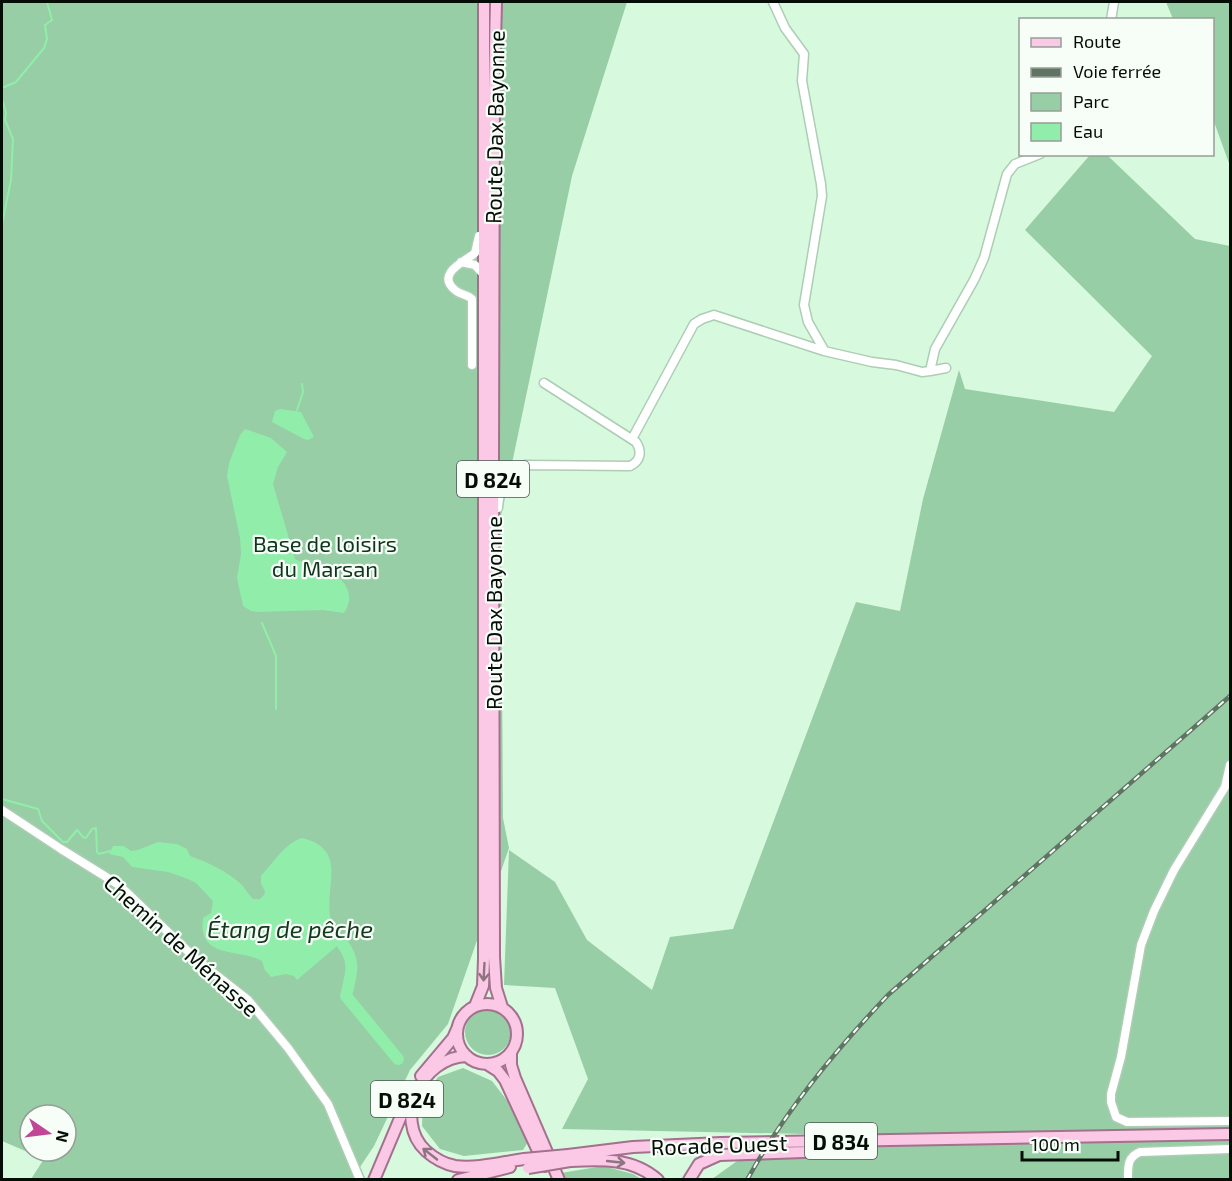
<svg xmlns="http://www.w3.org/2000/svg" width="1232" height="1181" font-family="'Exo 2',sans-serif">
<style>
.green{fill:#97cea5;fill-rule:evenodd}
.water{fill:#91edaa}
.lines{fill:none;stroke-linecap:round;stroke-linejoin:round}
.stream{stroke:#91edaa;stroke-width:2}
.river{stroke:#91edaa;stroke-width:12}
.minor-casing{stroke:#adcdb4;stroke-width:11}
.major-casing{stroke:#a3708d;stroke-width:14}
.minor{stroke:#fff;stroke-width:8}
.major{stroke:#fbc8e6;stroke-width:10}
.rail-casing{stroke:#607464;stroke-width:4.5}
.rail{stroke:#f7fef8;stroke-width:2;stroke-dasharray:7;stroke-linecap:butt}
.major-bridge-casing{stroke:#a3708d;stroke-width:14;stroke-linecap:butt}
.major-bridge{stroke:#fbc8e6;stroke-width:10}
.oneway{stroke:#8c7481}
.labels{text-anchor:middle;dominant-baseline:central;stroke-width:4.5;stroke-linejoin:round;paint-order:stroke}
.shield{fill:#f7fef8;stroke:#4d564f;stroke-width:1.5}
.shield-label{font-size:21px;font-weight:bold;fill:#040e06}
.street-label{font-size:22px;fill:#040e06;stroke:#f7fef8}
.park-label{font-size:22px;fill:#0f351c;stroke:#f7fef8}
.water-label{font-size:24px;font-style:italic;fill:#13391f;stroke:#f7fef8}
</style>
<rect width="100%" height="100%" fill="#d7f9de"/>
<path class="green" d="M2,2H627L572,176L501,516L503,818L509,848L448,1024L410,1070L374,1146L352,1179H31L44,1159L2,1141ZM30,1115H66V1151H30Z
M1166,2H1230V166L1213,119L1212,20L1173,19Z
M1090,155H1107L1195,239L1230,246V1179H712L740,1159L805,1156L806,1134L562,1129L588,1079L555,988L504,985L509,850L555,882L587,940L652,990L670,937L733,929L856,602L900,611L923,499L959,370L965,389L1114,412L1152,356L1025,230Z
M465 1032a23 23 0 1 1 46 0a23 23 0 1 1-46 0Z
M463,1068L492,1081L509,1103L528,1142L523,1150L464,1156L440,1149L422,1126L423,1099L438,1077Z
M603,1166L633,1174L641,1179H565L561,1173Z"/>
<path class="water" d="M280,409L301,412L314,437L308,440L304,439L272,422L275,411Z
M245,429L271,438L287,452L278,467L273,484L295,559C303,564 314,563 323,567C341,575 358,593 344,613L323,610L258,612L251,611L243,606L237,578L241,554L240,538L227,476L229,463L240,435Z
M302,838C348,849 325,885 330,916C331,925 338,933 344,940L297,980L294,976L286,974L271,977L265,970L262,961C240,948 197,960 203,918L211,913L213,901L196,883L188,879L168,872L132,867L123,857L109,854L113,846H124L131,851L138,850L158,842L177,844L187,849L190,856C209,863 225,870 241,884C245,888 248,894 253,899H260L264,895L265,891L261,884V876C274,862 284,844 302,838Z"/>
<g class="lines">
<path class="stream" d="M2,88L16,82L44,48L47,39L45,25L52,20L47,2
M2,99L6,113L5,120L13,139L11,180L2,224
M297,410L303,392L302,384
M262,623L276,656V709
M2,799L38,809L42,821L63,842H67L77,830L83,837L86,838L92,829L96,828L97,852L99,854L110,851"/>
<path class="river" d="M341,942C357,962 351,974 346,996L398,1059"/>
<defs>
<path id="minor" d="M773,2L785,28L804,54L802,81L821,184L822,196L804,305L808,322L824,350
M1111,20L1114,2
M461,262L475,265L484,275
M472,365V299C467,294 460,295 455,290C435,273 466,261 475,253L479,236
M930,371L946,368
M632,439L694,324L702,319L714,315L824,351L872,362L896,365L922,372L930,371L935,349L974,280L984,258L1007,174L1015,164L1040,154
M493,462C505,470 512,468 526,465L630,466C641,461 642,451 636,442L544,383
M498,508C499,491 504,478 520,470
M1230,765L1225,787L1174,870L1154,911L1141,945L1121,1057L1111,1094V1102L1116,1117L1127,1122L1230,1121
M2,810L61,849L119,885L197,960L248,1000L288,1048L328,1104L360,1180
M1128,1180C1128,1167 1127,1157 1140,1152L1230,1149"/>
<path id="major" d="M496,2L494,89L493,462L494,957L496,988L502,1007
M457 1034a30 30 0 1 1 60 0a30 30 0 1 1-60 0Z
M475,1006L483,986L484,959V2
M511,1053V1065L515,1078L559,1180
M467,1056C422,1057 392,1119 426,1151C434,1158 444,1164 455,1166C477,1169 502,1162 524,1159
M487,1064L498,1071L505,1080L545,1166
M421,1076L453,1038L457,1029
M568,1155L633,1147L721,1143L1230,1134
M571,1161C602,1159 633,1158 658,1180
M374,1180L409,1097
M458,1180L510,1167
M689,1180L699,1164L719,1155L803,1152L851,1147"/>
</defs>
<use href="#minor" class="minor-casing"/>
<use href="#major" class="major-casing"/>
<use href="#minor" class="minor"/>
<use href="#major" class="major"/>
<defs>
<path id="rail" d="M747,1180C785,1111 835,1051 888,995L1230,696"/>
</defs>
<use href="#rail" class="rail-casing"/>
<use href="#rail" class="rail"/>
<defs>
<path id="major-bridge" d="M524,1159L568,1155
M528,1168L570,1161"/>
</defs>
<use href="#major-bridge" class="major-bridge-casing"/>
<use href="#major-bridge" class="major-bridge"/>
</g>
<defs><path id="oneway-shaft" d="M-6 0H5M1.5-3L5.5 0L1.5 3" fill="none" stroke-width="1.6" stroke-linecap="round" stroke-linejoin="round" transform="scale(1.5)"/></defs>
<g class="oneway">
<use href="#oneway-shaft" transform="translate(484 972) rotate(93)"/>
<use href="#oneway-shaft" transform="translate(430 1154) rotate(-142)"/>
<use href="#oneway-shaft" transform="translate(616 1162) rotate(6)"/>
</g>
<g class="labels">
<g class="shield">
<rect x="457" y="461" width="72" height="36" rx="4.5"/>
<rect x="371" y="1081" width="72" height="36" rx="4.5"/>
<rect x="805" y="1123" width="72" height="36" rx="4.5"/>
</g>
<g class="shield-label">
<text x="493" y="479">D 824</text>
<text x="407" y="1099">D 824</text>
<text x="841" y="1141">D 834</text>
</g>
<g class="street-label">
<text transform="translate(494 127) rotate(-89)">Route Dax Bayonne</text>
<text transform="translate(493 613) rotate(-90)">Route Dax Bayonne</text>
<text transform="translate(182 945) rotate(42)">Chemin de Ménasse</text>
<text transform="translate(719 1144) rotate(-2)">Rocade Ouest</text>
</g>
<g class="park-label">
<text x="325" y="543">Base de loisirs<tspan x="325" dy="25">du Marsan</tspan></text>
</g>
<g class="water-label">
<text x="290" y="928">Étang de pêche</text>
</g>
</g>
<rect width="1232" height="1181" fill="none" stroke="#040e06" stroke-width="6"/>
<rect x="1019" y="18" width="195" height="138" fill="#f7fef8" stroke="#969e97" stroke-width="1.5"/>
<rect x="1031" y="38" width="30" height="9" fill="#fbc8e6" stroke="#969e97" stroke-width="1.5"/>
<text x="1073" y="48" font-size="18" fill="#040e06">Route</text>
<rect x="1031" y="68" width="30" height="9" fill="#607464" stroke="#969e97" stroke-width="1.5"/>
<text x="1073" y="78" font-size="18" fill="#040e06">Voie ferrée</text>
<rect x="1031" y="93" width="30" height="18" fill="#97cea5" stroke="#969e97" stroke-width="1.5"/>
<text x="1073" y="108" font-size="18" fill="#040e06">Parc</text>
<rect x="1031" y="123" width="30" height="18" fill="#91edaa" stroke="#969e97" stroke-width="1.5"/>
<text x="1073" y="138" font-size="18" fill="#040e06">Eau</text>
<g transform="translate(48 1133) rotate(104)"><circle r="28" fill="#f7fef8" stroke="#969e97" stroke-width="1.5"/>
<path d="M0-4.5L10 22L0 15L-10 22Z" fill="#c24696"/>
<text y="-9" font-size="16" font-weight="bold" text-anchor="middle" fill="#040e06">N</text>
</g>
<path d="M1022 1151v9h96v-9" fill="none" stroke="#040e06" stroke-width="3"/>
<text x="1031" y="1151" font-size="18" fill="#040e06" stroke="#f7fef8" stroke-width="4.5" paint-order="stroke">100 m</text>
</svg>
